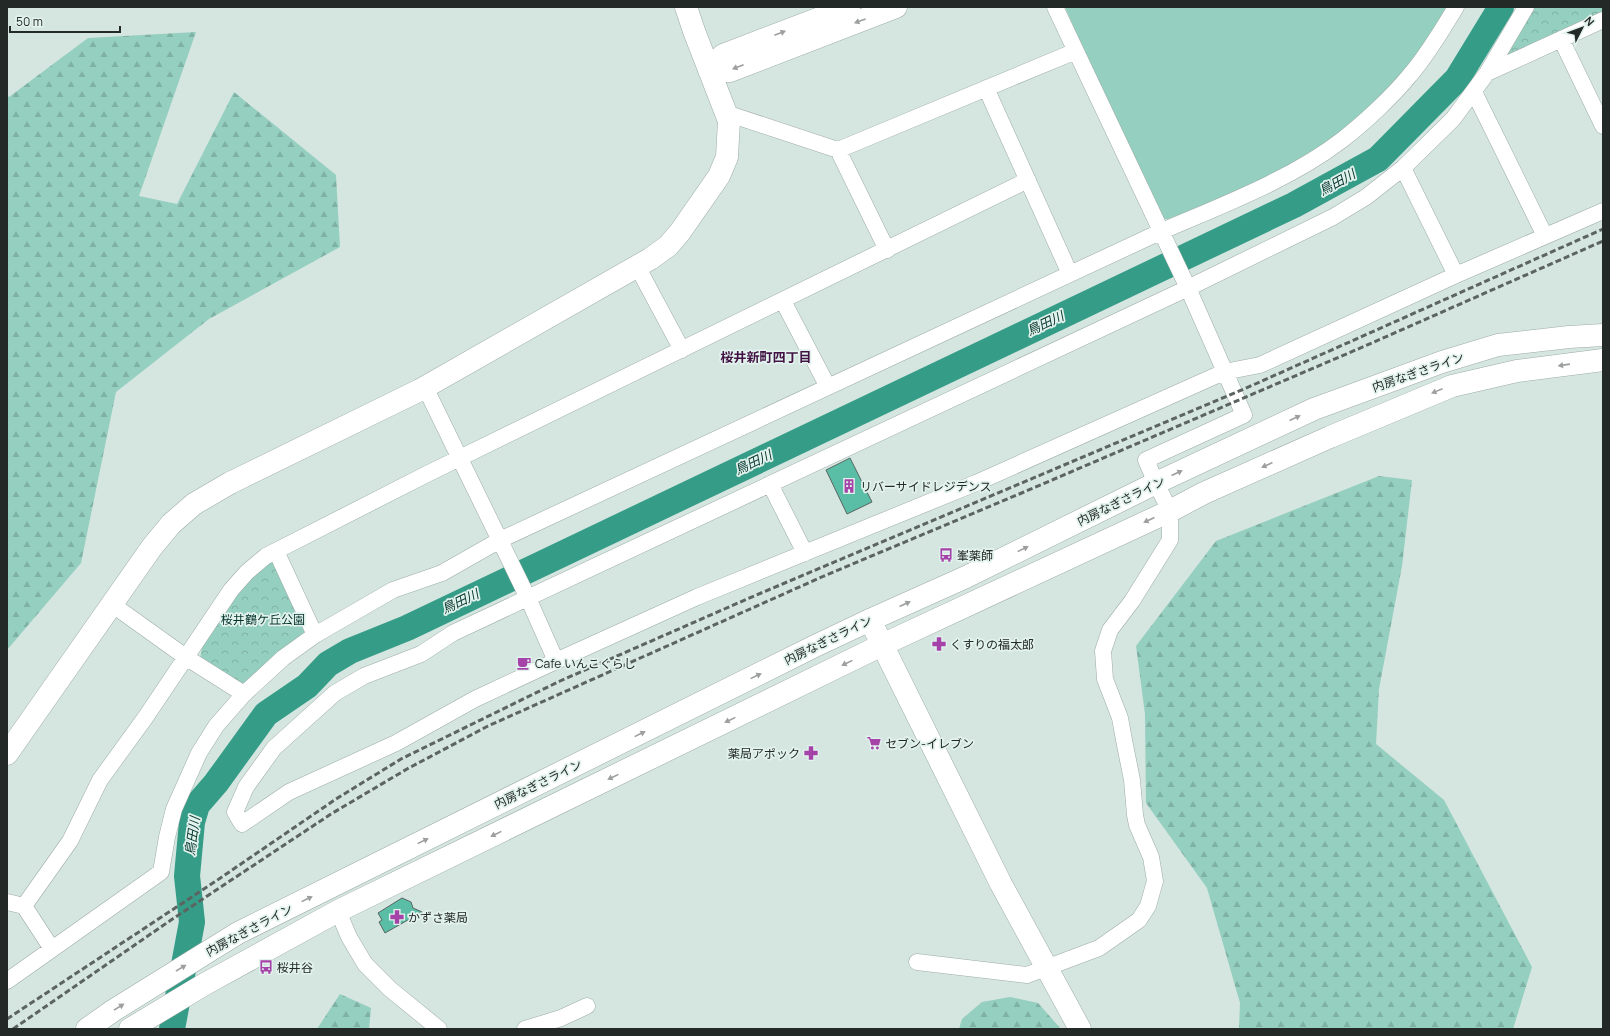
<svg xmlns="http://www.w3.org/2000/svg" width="1610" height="1036" font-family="Manrope,'Noto Sans JP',sans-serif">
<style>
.forest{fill:url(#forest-firs)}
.park{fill:url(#park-crowns)}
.pitch{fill:#94cfbf}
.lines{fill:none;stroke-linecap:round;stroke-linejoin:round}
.river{stroke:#359d87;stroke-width:26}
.building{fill:#5abea6;stroke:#586662}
.street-casing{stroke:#9daca7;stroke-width:17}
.secondary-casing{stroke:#9daca7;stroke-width:23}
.highway-casing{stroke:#9daca7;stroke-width:23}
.street{stroke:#fff;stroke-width:16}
.secondary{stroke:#fff;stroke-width:22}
.highway{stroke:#fff;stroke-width:22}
.rail{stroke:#5b6461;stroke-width:3;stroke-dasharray:6 3;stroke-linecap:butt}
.oneway{fill:#9c9f9e}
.labels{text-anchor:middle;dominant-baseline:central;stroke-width:3.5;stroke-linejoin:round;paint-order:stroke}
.street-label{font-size:12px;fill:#232927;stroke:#e2f2ed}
.poi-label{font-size:12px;fill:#232927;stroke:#e2f2ed;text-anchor:start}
.park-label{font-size:12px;fill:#03332a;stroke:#e2f2ed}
.water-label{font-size:13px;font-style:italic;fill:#05352c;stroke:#e2f2ed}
.neighbourhood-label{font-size:13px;font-weight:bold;fill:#411243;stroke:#e2f2ed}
</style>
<defs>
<pattern id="forest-firs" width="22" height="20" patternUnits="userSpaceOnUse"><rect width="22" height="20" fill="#94cfbf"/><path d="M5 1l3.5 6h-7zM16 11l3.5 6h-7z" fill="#7fb2a4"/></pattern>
<pattern id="park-crowns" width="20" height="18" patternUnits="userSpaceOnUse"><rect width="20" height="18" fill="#94cfbf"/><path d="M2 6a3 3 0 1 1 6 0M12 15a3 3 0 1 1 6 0" fill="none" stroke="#7fb2a4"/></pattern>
</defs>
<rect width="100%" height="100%" fill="#d5e5e0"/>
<path class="forest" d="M196,32L139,196L177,204L234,92L336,175L340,247L209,319L116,392L81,563L7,650V95L9,97L88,38Z
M1379,476L1412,480L1402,566L1379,689L1376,744L1444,800L1532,967L1513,1029H1239L1240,1003L1207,888L1146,803L1145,714L1136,646L1216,541Z
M340,994L371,1008L369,1029H317Z
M1010,997L1038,1003L1061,1029H959L962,1019L982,1002Z"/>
<path class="park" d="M1532,7H1603V12L1504,62Z
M276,558L309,628L246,686L200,660L203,640L248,575Z"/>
<path class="pitch" d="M1065,7H1450L1405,75L1338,136L1257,185L1168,219H1163L1084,51Z"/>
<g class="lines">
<path class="river" d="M172,1029L192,922L187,876L192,822L197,805L216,783L266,714L307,686L328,664L350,651L407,628L1294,205L1378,159L1457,79L1501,7"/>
</g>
<path class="building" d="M850,458L872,502L847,514L826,470Z
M402,898L411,902L413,908L422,912L385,933L379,922L382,920L378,913Z"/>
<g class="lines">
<defs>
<path id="street" d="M1526,7L1487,73L1453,119L1403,168L1366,197L1333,217L1188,288L453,633L421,654L364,676L335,693L274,748L246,787L235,812L242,824L289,792L396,743L475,699L556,661L697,597L976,483L1224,372L1260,365L1456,275L1603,211
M1561,39L1603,126
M1487,73L1603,20
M986,88L1070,274
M1474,92L1545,236
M726,113L838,150L1076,51
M838,150L887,250
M1403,168L1456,275
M637,266L682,350
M783,301L828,387
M425,387L528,598L556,661
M770,484L805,553
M276,551L315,635
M113,605L187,658L244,694
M7,902L24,906L52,949
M24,906L70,841L100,780L145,718L231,590L247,572L266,556L427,474L1028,180
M338,911L349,937L365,964L390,989L439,1029
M917,962L1027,975L1099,948L1139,920L1148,906L1155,881L1151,857L1137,825L1135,815L1132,780L1124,740L1120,718L1105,679L1103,651L1110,630L1132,601L1170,540V511L1156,483L1146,460L1244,415L1188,288L1055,7
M7,981L161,872L167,837L174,809L199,753L216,726L244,694L283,658L315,635L393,590L442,573L500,540L1160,232C1220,206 1290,180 1342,140C1364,123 1392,97 1410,75C1428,54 1442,30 1456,7
M525,1029L561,1018L587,1006"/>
<path id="secondary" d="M709,70L730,71L896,7
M709,70L723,55L849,7
M870,620L1001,884L1080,1029
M7,754L152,547L171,524L194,504L230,483L420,390L650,259L668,246L680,232L719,176L727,157L729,121L694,31L686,7"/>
<path id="highway" d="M87,1029L114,1010L238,933L815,646L870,620L966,577L1156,483L1314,409L1442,362L1498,345L1569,337L1603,335
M130,1029L205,984L338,911L882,645L1170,511L1204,493L1330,437L1452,386L1517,371L1603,360"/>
</defs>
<use href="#street" class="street-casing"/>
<use href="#secondary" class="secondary-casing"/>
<use href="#highway" class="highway-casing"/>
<use href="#street" class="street"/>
<use href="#secondary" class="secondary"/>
<use href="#highway" class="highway"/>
<path class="rail" d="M7,1019L216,881L336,799L401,759L560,681L754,596L1244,389L1603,229
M13,1029L171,920L331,814L407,769L488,726L824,576L1024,492L1365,346L1603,241"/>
</g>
<defs><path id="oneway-solid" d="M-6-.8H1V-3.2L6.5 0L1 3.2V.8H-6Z"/></defs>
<g class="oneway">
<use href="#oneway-solid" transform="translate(860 21) rotate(160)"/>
<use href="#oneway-solid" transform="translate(780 33) rotate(-21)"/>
<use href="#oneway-solid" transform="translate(738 67) rotate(159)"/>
<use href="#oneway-solid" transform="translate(1564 365) rotate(172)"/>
<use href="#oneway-solid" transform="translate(1437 391) rotate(158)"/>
<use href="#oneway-solid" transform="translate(1295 418) rotate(-25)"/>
<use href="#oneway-solid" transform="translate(1267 465) rotate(156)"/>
<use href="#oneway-solid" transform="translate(1177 473) rotate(-25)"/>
<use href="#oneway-solid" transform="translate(1149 520) rotate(155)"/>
<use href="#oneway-solid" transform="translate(1023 549) rotate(-26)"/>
<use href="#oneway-solid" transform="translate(905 604) rotate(-24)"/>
<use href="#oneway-solid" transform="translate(847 663) rotate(154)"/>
<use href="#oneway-solid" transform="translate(756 676) rotate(-26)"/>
<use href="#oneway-solid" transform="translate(730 720) rotate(154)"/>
<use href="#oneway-solid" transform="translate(640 734) rotate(-26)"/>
<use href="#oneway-solid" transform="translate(613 777) rotate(154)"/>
<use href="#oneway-solid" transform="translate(496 834) rotate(154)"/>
<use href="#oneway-solid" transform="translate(423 841) rotate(-26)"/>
<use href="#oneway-solid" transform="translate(307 899) rotate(-26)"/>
<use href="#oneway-solid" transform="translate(181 968) rotate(-31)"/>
<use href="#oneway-solid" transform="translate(119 1007) rotate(-32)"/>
</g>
<defs>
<symbol id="building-bare" viewBox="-9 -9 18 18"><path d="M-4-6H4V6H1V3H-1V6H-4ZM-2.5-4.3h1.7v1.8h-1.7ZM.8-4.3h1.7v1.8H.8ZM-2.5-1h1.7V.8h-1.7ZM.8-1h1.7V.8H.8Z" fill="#a543a9" stroke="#e2f2ed" stroke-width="2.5" paint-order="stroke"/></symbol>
<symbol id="bus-bare" viewBox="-9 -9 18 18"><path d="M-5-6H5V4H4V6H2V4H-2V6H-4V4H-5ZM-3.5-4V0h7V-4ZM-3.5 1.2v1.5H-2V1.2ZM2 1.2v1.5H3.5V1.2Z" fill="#a543a9" stroke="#e2f2ed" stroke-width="2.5" paint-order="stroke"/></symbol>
<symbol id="pharmacy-bare" viewBox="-9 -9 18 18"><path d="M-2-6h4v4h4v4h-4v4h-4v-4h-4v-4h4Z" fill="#a543a9" stroke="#e2f2ed" stroke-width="2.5" paint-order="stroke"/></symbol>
<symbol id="cafe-bare" viewBox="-9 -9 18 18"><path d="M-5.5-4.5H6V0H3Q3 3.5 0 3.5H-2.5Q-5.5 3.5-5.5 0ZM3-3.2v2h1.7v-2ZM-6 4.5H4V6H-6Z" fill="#a543a9" stroke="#e2f2ed" stroke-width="2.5" paint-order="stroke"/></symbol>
<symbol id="supermarket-bare" viewBox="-9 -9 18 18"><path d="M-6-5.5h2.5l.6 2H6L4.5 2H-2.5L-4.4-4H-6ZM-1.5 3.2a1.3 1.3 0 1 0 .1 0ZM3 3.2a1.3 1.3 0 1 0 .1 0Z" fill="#a543a9" stroke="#e2f2ed" stroke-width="2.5" paint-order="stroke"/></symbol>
</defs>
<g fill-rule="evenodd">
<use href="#building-bare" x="839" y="476" width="20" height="20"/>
<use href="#bus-bare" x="936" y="545" width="20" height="20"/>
<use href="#pharmacy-bare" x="929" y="634" width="20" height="20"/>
<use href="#cafe-bare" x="514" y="653" width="20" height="20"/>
<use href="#supermarket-bare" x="864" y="733" width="20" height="20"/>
<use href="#pharmacy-bare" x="801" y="743" width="20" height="20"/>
<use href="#pharmacy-bare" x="387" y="907" width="20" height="20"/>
<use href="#bus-bare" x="256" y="957" width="20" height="20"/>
</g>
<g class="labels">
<g class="street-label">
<text transform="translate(1418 372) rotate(-19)">内房なぎさライン</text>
<text transform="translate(1121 501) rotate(-26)">内房なぎさライン</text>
<text transform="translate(828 640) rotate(-26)">内房なぎさライン</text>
<text transform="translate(538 784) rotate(-26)">内房なぎさライン</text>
<text transform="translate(249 930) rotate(-28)">内房なぎさライン</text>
</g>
<g class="poi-label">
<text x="860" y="486">リバーサイドレジデンス</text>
<text x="957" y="555">峯薬師</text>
<text x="950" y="644">くすりの福太郎</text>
<text x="535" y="663">Cafe いんこぐらし</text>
<text x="885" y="743">セブン-イレブン</text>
<text x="800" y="753" text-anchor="end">薬局アポック</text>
<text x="408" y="917">かずさ薬局</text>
<text x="277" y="967">桜井谷</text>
</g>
<g class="park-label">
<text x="263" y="619">桜井鶴ケ丘公園</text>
</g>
<g class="water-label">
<text transform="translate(1337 182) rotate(-29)">鳥田川</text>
<text transform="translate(1045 323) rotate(-25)">鳥田川</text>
<text transform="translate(753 462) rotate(-25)">鳥田川</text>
<text transform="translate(460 601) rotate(-25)">鳥田川</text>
<text transform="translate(192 836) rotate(-82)">鳥田川</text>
</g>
<g class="neighbourhood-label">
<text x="766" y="357">桜井新町四丁目</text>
</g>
</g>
<rect width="1610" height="1036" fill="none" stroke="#232927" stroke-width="16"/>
<g transform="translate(1582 28) rotate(48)" stroke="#e2f2ed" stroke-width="3" paint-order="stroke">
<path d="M0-3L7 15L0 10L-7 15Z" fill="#232927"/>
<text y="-6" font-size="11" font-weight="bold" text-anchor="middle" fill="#232927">N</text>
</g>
<path d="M10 26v6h110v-6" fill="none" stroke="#232927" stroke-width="2"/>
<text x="16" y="26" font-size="12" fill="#232927" stroke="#e2f2ed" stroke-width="3" paint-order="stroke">50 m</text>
</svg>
